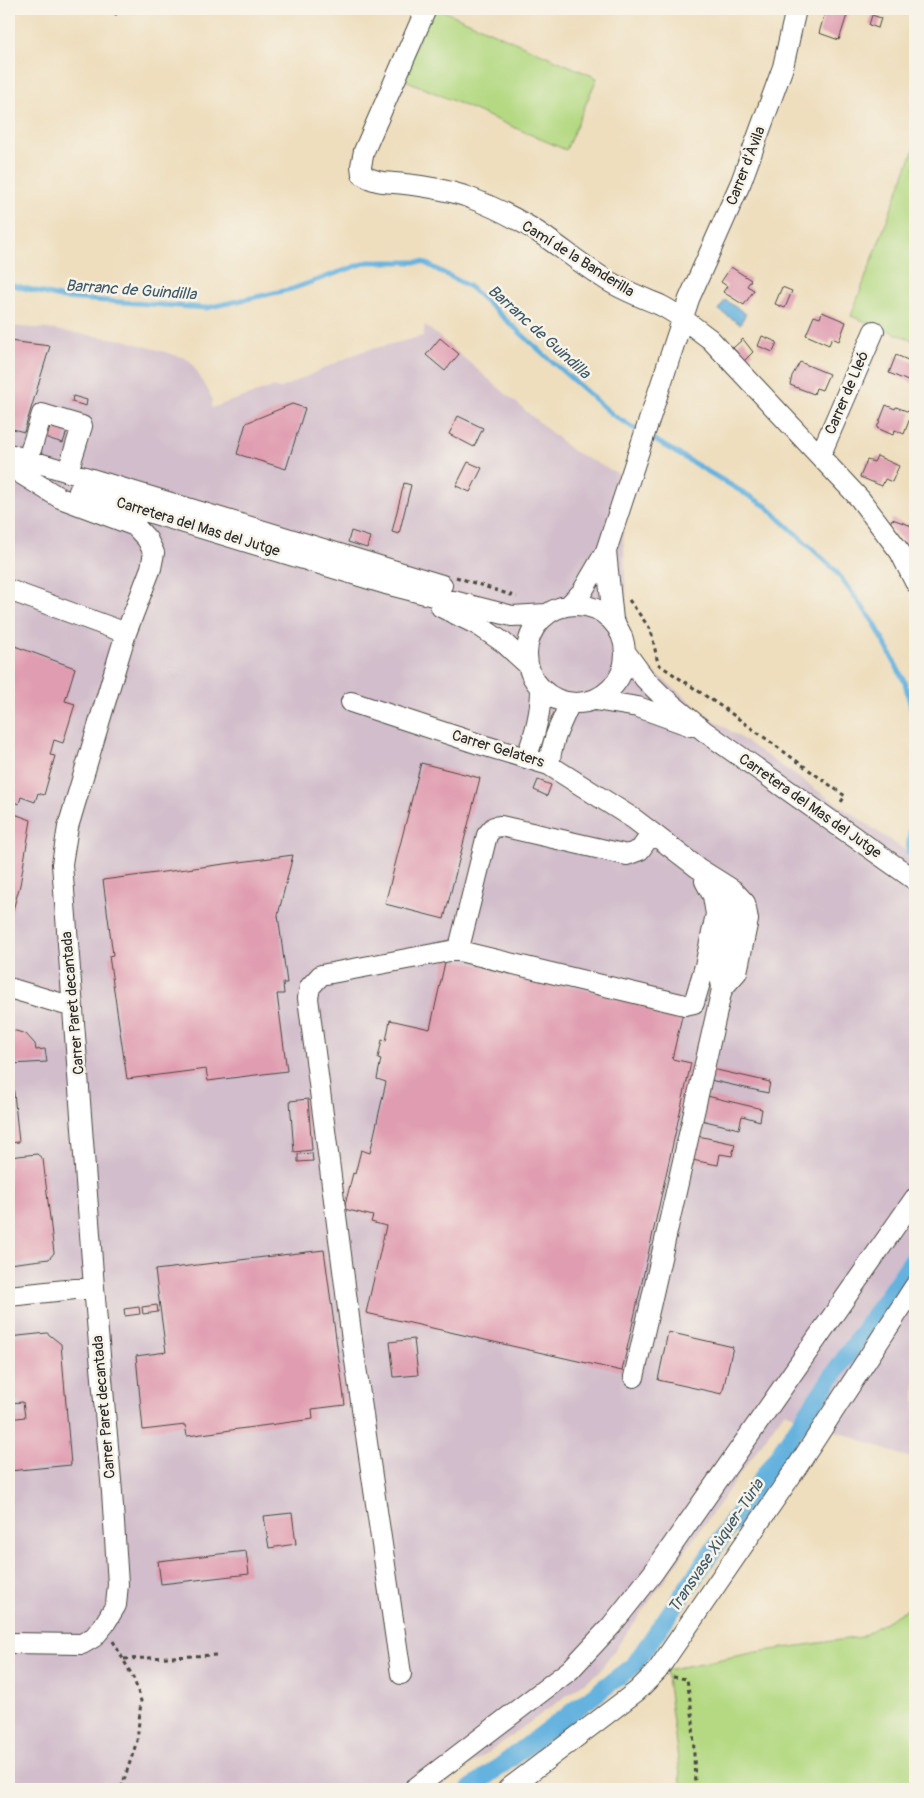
<svg xmlns="http://www.w3.org/2000/svg" width="924" height="1798" font-family="Pangolin,sans-serif">
<style>
.industrial{fill:#d1bdcb}
.green{fill:#b4d982;stroke:#708256}
.water{fill:#65b2df;stroke:#486e85}
.lines{fill:none;stroke-linecap:round;stroke-linejoin:round}
.stream{stroke:#65b2df;stroke-width:5}
.canal{stroke:#65b2df;stroke-width:18}
.building{fill:#e09db1}
.minor-casing{stroke:#484641;stroke-width:22}
.path{stroke:#484641;stroke-width:3;stroke-dasharray:4 4;stroke-linecap:butt}
.minor{stroke:#fff;stroke-width:20}
.labels{text-anchor:middle;dominant-baseline:central;stroke-width:5;stroke-linejoin:round;paint-order:stroke}
.street-label{font-size:15px;fill:#2b2b2b;stroke:#f7f3e8}
.water-label{font-size:16px;font-style:italic;fill:#3f5a6a;stroke:#f7f3e8}
</style>
<rect width="100%" height="100%" fill="#f7f3e8"/>
<filter id="ink" filterUnits="userSpaceOnUse"><feTurbulence type="fractalNoise" baseFrequency=".02" numOctaves="2"/><feDisplacementMap in="SourceGraphic" scale="10" xChannelSelector="R" yChannelSelector="G"/><feConvolveMatrix kernelMatrix="1 2 1 2 8 2 1 2 1" color-interpolation-filters="sRGB"/></filter>
<filter id="wash" filterUnits="userSpaceOnUse"><feTurbulence type="fractalNoise" baseFrequency=".0096" numOctaves="4" result="noise"/><feDisplacementMap in="SourceGraphic" scale="20" xChannelSelector="R" yChannelSelector="G"/><feGaussianBlur stdDeviation="1.12" result="paint"/><feColorMatrix in="noise" values="0 0 0 0 0 0 0 0 0 0 0 0 0 0 0 0 0 1.4 0 .05"/><feComposite in="paint" operator="in"/></filter>
<g filter="url(#wash)">
<rect width="100%" height="100%" fill="#eedebe"/>
<path class="industrial" d="M425,325L573,451L621,475L628,651L707,715L915,857V1460L784,1412L599,1672L438,1789H9V326L48,329L124,340L185,358L191,362L209,392L212,399L211,408L273,387L279,389L360,352L423,336Z"/>
<path class="green" d="M431,9H439L597,78L566,150L403,79Z
M915,146V341L851,316Z
M915,1604V1789H682L666,1670L757,1652L861,1637Z"/>
<path class="water" d="M725,300L746,314L740,324L719,310Z"/>
<g class="lines">
<path class="stream" d="M9,284L63,298L206,308L292,289L368,262H423L470,287L550,360L613,415L640,432
M648,436L766,506L835,570L875,624L905,683L915,724
M908,852L915,788"/>
<path class="canal" d="M470,1789L634,1665L915,1256"/>
</g>
<g id="blocks">
<path class="building" d="M826,9H849L839,40L819,33Z
M872,15L881,18L878,28L869,25Z
M731,267L751,280L747,286L754,290L744,305L723,292L727,286L721,282Z
M782,287L792,291L785,308L775,304Z
M822,312L846,322L839,341L832,338L829,345L806,335L814,316L820,318Z
M762,336L777,342L773,352L758,346Z
M440,338L459,354L445,371L426,355Z
M743,339L753,352L744,361L733,348Z
M9,341L50,346L24,432L9,428Z
M896,355L915,363V384L889,373Z
M800,362L829,374L822,390L816,388L814,394L790,385L792,376Z
M73,396L87,400L86,406L72,402Z
M292,404L305,408L286,469L237,454L246,423Z
M886,405L895,409L896,407L912,413L904,434L895,430L893,435L877,428Z
M458,416L483,428L474,447L449,434Z
M50,426L67,431L63,443L47,438Z
M877,456L899,466L892,482L885,479L882,486L860,477L867,460L874,462Z
M468,462L482,468L470,492L456,486Z
M404,483L411,485L399,534L392,532Z
M892,519L915,527L910,549L889,526Z
M351,531L370,537L367,548L348,542Z
M9,644L75,668L65,701L75,704L63,743L54,740L50,755L55,756L44,795L38,793L35,802L21,797L19,804L9,800Z
M421,763L480,778L444,919L385,904Z
M538,780L551,785L547,796L534,790Z
M9,812L31,820L20,885L9,924Z
M293,855L278,915L287,983H283L284,994H277L287,1071L208,1081L206,1069L127,1079L109,956L113,955L103,880Z
M446,958L683,1012L672,1059L691,1063L622,1371L366,1313L386,1226L371,1222L373,1216L344,1209L353,1173L355,1174L361,1150L370,1153L386,1082L377,1079L381,1059L378,1058L382,1040L386,1041L390,1020L430,1029Z
M9,1029L26,1034L35,1044L36,1050L45,1049L47,1062L11,1064L19,1142L9,1143Z
M712,1069L770,1082L768,1093L710,1080Z
M707,1096L762,1109L760,1121L742,1116L739,1129L701,1120Z
M308,1099L312,1150L294,1152L290,1101Z
M698,1136L735,1144L732,1156L720,1154L718,1165L692,1160Z
M312,1153L313,1161L298,1162V1154Z
M37,1154L43,1159L54,1253L49,1259L9,1264V1157Z
M324,1250L345,1405L312,1409L313,1419L187,1436L185,1425L143,1430L136,1356L166,1352L155,1270Z
M157,1305L158,1312L143,1314L142,1307Z
M139,1307L140,1314L125,1316L124,1309Z
M668,1332L733,1347L722,1394L658,1380Z
M47,1333L61,1344L71,1465L9,1471V1419L25,1417L23,1402L9,1403V1337Z
M414,1339L418,1375L394,1377L390,1342Z
M292,1513L296,1544L269,1548L264,1516Z
M246,1551L249,1574L161,1584L158,1561Z"/>
</g>
</g>
<g filter="url(#ink)">
<use href="#blocks" fill-opacity="0" stroke="#484641" stroke-width="1"/>
<g class="lines">
<defs>
<path id="minor" d="M426,9L364,151L361,166L362,174C375,184 390,182 405,184C425,186 446,190 465,196C487,204 510,215 530,227C556,243 579,263 605,279C622,290 641,297 660,305C678,314 694,327 710,339L860,499L900,552L915,582
M9,454L442,585
M820,456L874,331
M28,459L42,414L82,426L68,471
M79,491L386,584L512,616L546,614
M606,551L689,299L741,182L783,67L796,9
M9,590L126,633
M527 654a49 49 0 1 1 98 0a49 49 0 1 1-98 0Z
M569,605L582,592L606,551L613,620
M441,607L478,625L504,643L528,665
M626,653L645,679L662,696L704,731L915,880
M595,700L638,707L691,726
M351,702L479,744L549,765L634,819L698,868L733,890L745,903L748,920L737,972L722,989
M526,758C535,735 541,714 541,689
M549,765C552,739 560,726 570,703
M455,950L685,1005L694,1003L705,966L716,914L713,896L705,881
M9,988L73,1007
M9,1296L94,1287
M634,1377L722,989L720,973L732,915L730,900L717,887
M9,1643L82,1644L94,1637L104,1625L116,1605L118,1584L112,1492L94,1287L62,864L68,827L113,676L126,633L151,568L154,553L147,539L135,526L60,498L18,472
M401,1674L352,1340L308,998L310,987L321,975L455,950L460,944L487,835L494,827L501,826L627,855L640,850L652,833
M414,1789L570,1670L611,1626L653,1573L915,1198
M508,1789L637,1691L657,1671L797,1467L915,1286"/>
</defs>
<use href="#minor" class="minor-casing"/>
<path class="path" d="M115,15L119,9
M456,577L517,597
M629,600L651,630L658,664L725,709L845,796L839,805
M113,1641L134,1679L141,1701L137,1741L121,1789
M124,1659L216,1655
M673,1677L687,1679L693,1720L695,1789"/>
<use href="#minor" class="minor"/>
</g>
</g>
<g class="labels">
<g class="street-label">
<text transform="translate(746 166) rotate(-69)">Carrer d'Àvila</text>
<text transform="translate(578 259) rotate(32)">Camí de la Banderilla</text>
<text transform="translate(847 393) rotate(-67)">Carrer de Lleó</text>
<text transform="translate(198 527) rotate(17)">Carretera del Mas del Jutge</text>
<text transform="translate(498 749) rotate(17)">Carrer Gelaters</text>
<text transform="translate(810 806) rotate(35)">Carretera del Mas del Jutge</text>
<text transform="translate(73 1003) rotate(-95)">Carrer Paret decantada</text>
<text transform="translate(104 1407) rotate(-95)">Carrer Paret decantada</text>
</g>
<g class="water-label">
<text transform="translate(131 290) rotate(4)">Barranc de Guindilla</text>
<text transform="translate(539 332) rotate(42)">Barranc de Guindilla</text>
<text transform="translate(716 1546) rotate(-56)">Transvase Xùquer-Tùria</text>
</g>
</g>
<rect width="924" height="1798" fill="none" stroke="#f7f3e8" stroke-width="30"/>
</svg>
